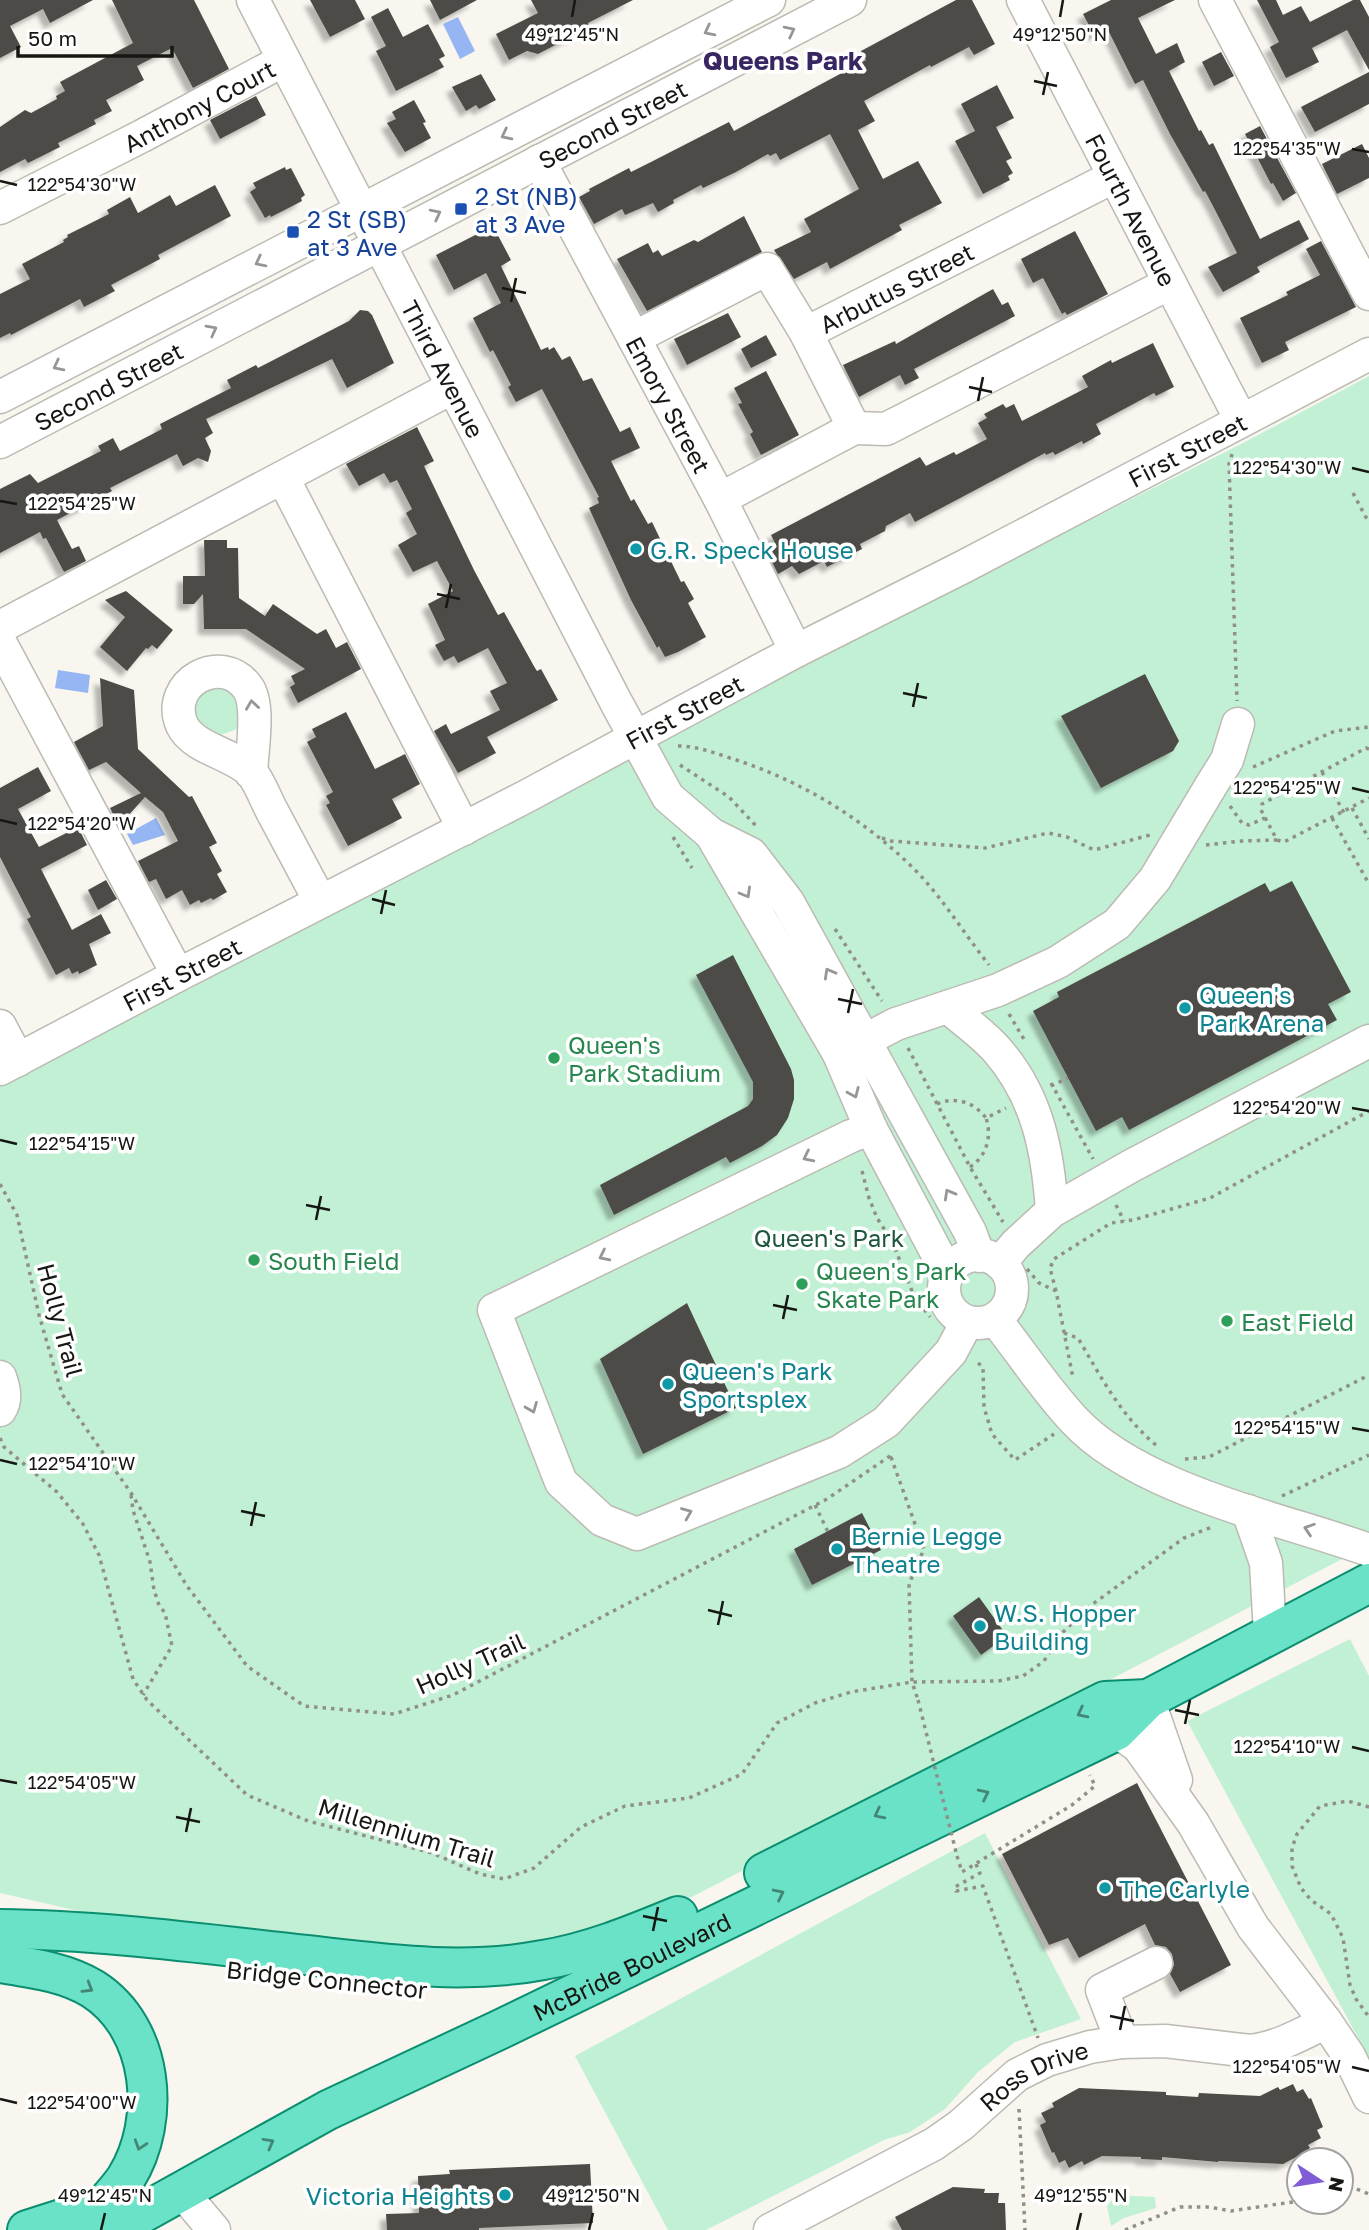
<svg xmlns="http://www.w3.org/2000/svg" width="1369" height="2230" font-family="'Golos Text',sans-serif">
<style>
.green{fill:#c2f0d5}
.water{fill:#95b6f3}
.building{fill:#4e4c47;filter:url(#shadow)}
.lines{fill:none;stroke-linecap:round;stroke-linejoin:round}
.minor-casing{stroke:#bbbab3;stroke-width:35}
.major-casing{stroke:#0b8e70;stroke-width:42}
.path{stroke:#918f8a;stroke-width:3.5;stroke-dasharray:3.5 5;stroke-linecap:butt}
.minor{stroke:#fff;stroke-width:32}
.major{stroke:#69e2c7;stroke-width:38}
.path-bridge{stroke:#918f8a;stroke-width:3.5;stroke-dasharray:3.5 5;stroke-linecap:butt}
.oneway{stroke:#969695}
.oneway2{stroke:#448676}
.ticks{fill:none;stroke:#161613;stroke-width:2.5}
.transit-dot{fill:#1a4fb4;stroke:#fff;stroke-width:2.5}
.culture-dot{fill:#0f9aa8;stroke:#fff;stroke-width:2.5}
.leisure-dot{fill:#2e9e5b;stroke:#fff;stroke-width:2.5}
.labels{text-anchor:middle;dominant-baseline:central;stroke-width:7;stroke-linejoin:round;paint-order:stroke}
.street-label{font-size:24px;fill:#161613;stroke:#fff}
.transit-label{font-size:24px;fill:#164399;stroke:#fff;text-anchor:start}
.culture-label{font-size:24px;fill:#0d838f;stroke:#fff;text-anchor:start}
.leisure-label{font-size:24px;fill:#27864d;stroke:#fff;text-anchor:start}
.park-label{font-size:24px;fill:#1d563b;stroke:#fff}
.neighbourhood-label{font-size:26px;font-weight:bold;fill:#372661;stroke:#fff}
.ticks-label{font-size:18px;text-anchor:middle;fill:#161613;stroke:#fff;stroke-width:7;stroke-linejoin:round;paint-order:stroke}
</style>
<defs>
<filter id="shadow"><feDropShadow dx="-6" dy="6" stdDeviation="2" flood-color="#0004"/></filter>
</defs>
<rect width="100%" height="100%" fill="#f8f6ef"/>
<path class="green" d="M1369,376V1545L688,1899L591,1938L495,1955L105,1917L0,1893V1081L665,734L1243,443Z
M234,682L243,723L235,730L217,736L199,727L191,700L194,691Z
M1350,1639L1369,1676V2058L1187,1721Z
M985,1833L1081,2019L1015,2042L978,2072L945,2109L910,2132L884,2140L706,2230H668L575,2056Z
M1116,2195L1155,2197L1156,2208L1124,2218L1111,2226L1107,2206Z"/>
<path class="water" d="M458,17L475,51L460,59L443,24Z
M58,670L90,675L88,693L55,688Z
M156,818L165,835L133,845L127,834Z"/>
<path class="building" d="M0,0H93L50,23L43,9L10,26L21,47L0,58Z
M112,0H194L229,69L193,88L172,48L137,66L144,80L106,100L112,111L94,120L96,124L58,143L60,147L28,163L25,159L0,172V127L25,110L31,113L57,99L56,96L65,91L60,82L133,43Z
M310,0H355L365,19L330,37Z
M430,0H477L440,20Z
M531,0H633L588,23L590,27L538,54L527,51L509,60L496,34L538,13Z
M956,0H972L995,44L974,55L969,47L931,67L930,65L864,101L875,121L858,130L883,179L918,161L942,203L899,225L902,230L830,269L827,262L794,279L774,250L811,232L804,219L859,189L830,134L780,160L776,153L770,156L768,154L736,172L703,188L701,185L673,200L674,203L658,212L653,203L625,215L622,209L594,224L579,197L590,191L589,189L629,168L631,172L653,161L729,122L734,131L866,60L861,51Z
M1111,0H1175L1138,18L1156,54L1177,43L1185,62L1169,71L1199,131L1201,130L1209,145L1213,143L1260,239L1299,220L1309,239L1257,267L1260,272L1223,292L1208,267L1237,253L1214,208L1205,191L1203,192L1170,134L1143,80L1135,84L1107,28L1094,35L1083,14Z
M1257,0H1276L1283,15L1301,6L1310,22L1353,0H1360L1369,17V70L1347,30L1312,48L1319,62L1286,78L1270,47L1279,42Z
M388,8L403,37L428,24L445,56L439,59L444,67L396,91L376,51L386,46L371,17Z
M1221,52L1234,76L1214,86L1202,62Z
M1369,72V104L1315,132L1301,107Z
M481,74L496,100L479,109L476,105L466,111L452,87Z
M997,85L1014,118L996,127L1012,158L1006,161L1013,173L1008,176L1010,180L983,194L955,141L975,131L961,104Z
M256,96L266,115L220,139L210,120Z
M414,100L426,122L423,123L431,138L405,152L387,123L396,119L392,112Z
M1260,126L1296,193L1283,201L1273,183L1271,184L1245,134Z
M1362,144L1369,158V178L1337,194L1322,164Z
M285,167L286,170L291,168L305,195L301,198L302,201L271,217L270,215L265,218L250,192L256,188L253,183Z
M215,185L231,216L158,255L160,259L111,285L115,291L84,307L80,299L11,335L10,333L0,338V294L30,279L22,264L64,242L63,240L68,237L67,235L109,214L107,210L130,197L138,213L170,195L176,206Z
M744,216L762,252L647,311L617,259L648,243L653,253L658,250L662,256L694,240L698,242Z
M493,226L511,260L501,266L541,350L548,347L549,350L554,347L562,360L570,356L583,381L592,378L620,432L630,427L640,448L611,461L631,501L634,499L648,524L652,522L681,582L684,581L694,599L688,603L706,637L678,652L665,657L659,646L657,648L631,600L589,508L599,503L597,498L599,497L542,389L516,402L508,387L511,385L493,350L490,352L473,318L501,303L486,273L454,290L436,255Z
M1075,231L1108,294L1067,315L1065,312L1062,314L1043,278L1033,283L1021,259Z
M1321,241L1356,307L1285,342L1289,350L1262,363L1240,318L1288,295L1286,292L1320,275L1306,249Z
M993,289L1002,305L1008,302L1015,316L914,369L919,378L905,385L900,375L859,397L843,365L895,341L896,344Z
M360,310L368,311L372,315L394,363L347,388L332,359L206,419L213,433L205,438L211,451L208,462L198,458L183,466L177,454L110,488L112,491L57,520L72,549L79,546L86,561L64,572L46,538L43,539L40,532L0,553V489L30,474L38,483L101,451L98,446L113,438L120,451L162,429L160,424L231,388L227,380L256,365L258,368L349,321Z
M728,313L741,337L687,365L674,339Z
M766,335L777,355L751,368L741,349Z
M1153,343L1174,387L1156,396L1154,393L1096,424L1101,434L1083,444L1082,441L1055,455L1053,452L1046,455L1045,453L915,522L910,513L886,526L885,531L860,544L862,549L827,567L824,561L799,574L792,566L778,574L767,552L777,547L771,535L920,457L926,466L954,452L956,455L987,439L978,423L987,418L984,414L1003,404L1006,408L1014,404L1022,421L1088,387L1082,376L1111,360L1112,363Z
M766,371L799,435L761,455L750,434L753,432L738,404L742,403L734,388Z
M417,427L434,461L424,466L474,570L498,615L504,612L535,668L537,671L541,669L558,700L487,737L496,753L458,773L434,731L446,724L451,734L500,710L490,691L507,683L488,648L458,663L454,656L444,661L435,645L445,640L428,604L453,591L437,561L413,572L398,545L417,534L406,513L412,509L397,480L390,483L384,473L359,486L346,464Z
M204,540H227V548H238L239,598L265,616L273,604L317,634L326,629L336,648L347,642L361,669L298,703L290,687L295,684L291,676L305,669L246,629H204L203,594L194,604H183V576H205Z
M126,591L173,630L157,649L152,645L148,649L146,648L127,671L100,647L125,617L105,600Z
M1145,674L1179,741L1173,751L1101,788L1061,716Z
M100,678L134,690L138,749L189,797L192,796L217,843L209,847L222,871L217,874L227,892L213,900L211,898L201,903L199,900L190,905L182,890L166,899L156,879L149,882L138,861L178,841L163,812L145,797L126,818L129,823L120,828L110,808L141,793L106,762L89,770L74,742L103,726Z
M346,712L375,769L405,754L420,784L392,799L402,818L348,846L326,805L330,803L326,796L333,792L307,742L316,737L312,729Z
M38,767L51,791L18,809L39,847L78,827L87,845L41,869L72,930L101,914L111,933L89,944L97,965L79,974L78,971L72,974L69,968L56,975L27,919L31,917L0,857V788Z
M106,880L117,899L98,910L88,890Z
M1292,881L1351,992L1328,1004L1337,1020L1129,1130L1122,1117L1096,1131L1033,1011L1059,997L1057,992L1265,883L1270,892Z
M733,955L791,1069L794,1080V1099L788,1118L777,1135L762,1146L730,1163L726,1157L614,1215L600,1185L748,1106L753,1099V1082L696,975Z
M687,1303L736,1408L643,1454L600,1359Z
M862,1513L881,1550L812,1585L794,1549Z
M979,1597L1007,1636L981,1655L953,1616Z
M1137,1783L1231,1965L1180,1992L1170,1974L1174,1965L1172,1954L1166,1947L1155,1945L1145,1924L1079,1958L1068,1938L1049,1945L1002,1854Z
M1293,2084L1297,2092L1303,2089L1309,2099L1311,2098L1323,2127L1317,2130L1321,2138L1308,2145L1310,2148L1302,2154L1283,2164L1218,2161V2162L1162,2157V2160L1141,2159V2157L1102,2156L1084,2165L1082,2161L1069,2168L1065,2160L1059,2163L1054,2152L1052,2153L1040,2125L1046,2122L1041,2113L1054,2107L1052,2103L1079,2088L1166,2092V2095L1198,2097L1199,2093L1260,2096L1278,2087L1280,2090Z
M590,2164L593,2223L479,2228V2230H387L386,2214L419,2213L418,2176L450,2174L449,2170Z
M953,2187L985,2189L984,2193H999L998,2203H1005L1006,2230H902L895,2217Z"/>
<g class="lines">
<defs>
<g id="minor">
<path id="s1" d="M253,0L617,704L668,797L711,834L751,854L788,902L970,1232L979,1256"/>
<path id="s2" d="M1023,0L1241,420"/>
<path d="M1215,0L1369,294"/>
<path id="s3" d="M539,161L720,499L796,651"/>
<path id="s4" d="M0,208L142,136L284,60"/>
<path id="s5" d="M634,338L767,269L806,333L1113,177"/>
<path d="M0,397L769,0"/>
<path d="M854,428L886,429L1170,283"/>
<path id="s6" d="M0,442L850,0"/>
<path d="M283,478L464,829"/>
<path d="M720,499L854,428L806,333"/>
<path d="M0,627L453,387"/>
<path d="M0,642L178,975"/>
<path d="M251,773C252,751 260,705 248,688C222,651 164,683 182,725C193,749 235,754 252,773C260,783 266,800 272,811C288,841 304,871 320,901"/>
<path d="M711,834L839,1054L871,1129L948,1274"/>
<path d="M948,1007C964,1021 983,1034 997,1050C1038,1097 1048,1152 1052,1211"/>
<path d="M0,1026L18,1060"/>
<path d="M839,1054L896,1024L998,990L1058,962L1117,924L1155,879L1212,784L1227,760L1238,724"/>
<path id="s7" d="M0,1069L178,975L525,797L796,651L963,567L1369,354"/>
<path d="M871,1129L851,1136L494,1310L561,1482L602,1520L637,1534L839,1452L886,1422L951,1352L967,1322"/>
<circle cx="978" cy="1289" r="34"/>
<path d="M1000,1263L1016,1244L1052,1211L1131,1166L1369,1041"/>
<path d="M995,1319C1021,1352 1045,1389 1074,1420C1139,1490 1280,1518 1369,1550"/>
<path d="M0,1377C4,1388 7,1400 0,1410"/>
<path d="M1248,1511L1266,1563L1270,1634"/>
<path d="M1148,1699L1176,1780"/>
<path d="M1116,1731L1138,1746L1193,1823L1253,1927L1326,2022L1349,2056L1369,2097"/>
<path d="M1122,2042L1102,1990L1156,1963"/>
<path d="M182,2192L214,2230"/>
<path id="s8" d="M770,2230L934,2144L961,2125L1017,2075L1047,2060L1090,2047L1122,2042L1165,2041L1250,2051C1277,2048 1302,2034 1326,2022"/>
</g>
<g id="major">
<path d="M764,1873L1105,1701L1148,1699"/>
<path d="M0,1929C102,1930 205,1944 306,1955C385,1964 464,1975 543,1960C591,1952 634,1934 678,1916"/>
<path d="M0,1963C32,1968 65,1972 93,1989C154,2028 162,2120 126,2178C113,2197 96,2213 80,2230"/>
<path d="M27,2230L102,2206"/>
<path id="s9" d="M112,2230L328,2110L501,2029L1116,1731L1148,1699L1369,1583"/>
</g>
</defs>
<use href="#minor" class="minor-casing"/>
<use href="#major" class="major-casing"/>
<path class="path" d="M1232,454L1229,464L1237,701
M1353,493L1369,523
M678,746C696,746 712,752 730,758C801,780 868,821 920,875C945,902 966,936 989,965
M1369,749L1366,748L1262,804L1261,810L1277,840L1284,842L1369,798
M680,765L729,797L758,828
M1253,767L1335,731L1369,727
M1322,772L1344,813
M1230,806L1242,823L1249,825L1265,818
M1352,808L1369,839
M1332,818L1369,884
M673,837L692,868
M882,838L891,841L985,848L1048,833L1067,837L1094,850L1150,835
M1206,845L1241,841L1277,840
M835,929L882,1001
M1009,1014L1025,1041
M908,1048L970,1167L1003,1222
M1051,1083L1093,1159
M1051,1086L1068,1078
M937,1104C955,1096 974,1102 986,1118L1006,1108
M970,1167C987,1156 992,1136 986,1118
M862,1171L869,1198L877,1218L892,1241L914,1296L930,1317
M0,1184L17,1215L39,1315L62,1394L131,1493L187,1586L247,1666L304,1706L394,1714L453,1695L827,1499L890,1456V1451
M1116,1205L1124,1221
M1027,1269L1039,1283L1056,1291L1073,1378
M1056,1291L1050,1268L1054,1259L1111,1223L1133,1220L1210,1198L1369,1111
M1064,1333L1078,1338C1101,1377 1121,1416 1156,1445
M978,1363L983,1367L984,1407L992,1434L1015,1460L1054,1434
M0,1438L4,1447L57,1492L83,1524L99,1555L133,1679L147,1700L247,1795L308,1821L432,1853L480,1874L504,1879L534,1868L581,1827L625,1806L689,1798L742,1774L777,1723L815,1703L851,1692L912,1682L998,1681L1023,1676L1044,1661L1062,1633L1090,1606L1184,1538L1212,1527
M891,1457L924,1549L909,1584L912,1682L918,1700
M1185,1459L1209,1457L1369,1375
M131,1495L133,1510L150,1562L154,1590L159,1605L165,1613L172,1646L143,1695
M1282,1496L1369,1455
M815,1505L828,1532
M1369,1807L1348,1801L1320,1806L1297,1834L1292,1848V1866L1301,1888L1311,1900L1331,1914L1343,1938L1350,1985L1356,1999L1369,2017
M957,1856L962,1872L1072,1805L1095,1786L1090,1775
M976,1864L980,1873L955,1887L956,1891L983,1886L1038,2038
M1019,2109L1025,2230
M1341,2183L1369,2194
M1125,2230L1180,2207H1209L1231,2211L1299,2201"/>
<use href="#minor" class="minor"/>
<use href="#major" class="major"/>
<path class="path-bridge" d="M918,1700L957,1856"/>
</g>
<defs><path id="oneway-chevron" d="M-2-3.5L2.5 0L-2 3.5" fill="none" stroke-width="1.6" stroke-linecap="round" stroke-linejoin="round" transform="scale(1.75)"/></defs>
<g class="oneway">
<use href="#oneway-chevron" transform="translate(709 31) rotate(153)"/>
<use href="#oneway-chevron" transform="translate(790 31) rotate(-27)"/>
<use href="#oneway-chevron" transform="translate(506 135) rotate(153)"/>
<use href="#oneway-chevron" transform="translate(436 214) rotate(-27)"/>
<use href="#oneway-chevron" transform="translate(260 262) rotate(153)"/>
<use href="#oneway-chevron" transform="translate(212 330) rotate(-28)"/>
<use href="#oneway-chevron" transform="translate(58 366) rotate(153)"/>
<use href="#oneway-chevron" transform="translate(252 705) rotate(-98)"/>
<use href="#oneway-chevron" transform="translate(746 893) rotate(60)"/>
<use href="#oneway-chevron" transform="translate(829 973) rotate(-119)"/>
<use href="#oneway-chevron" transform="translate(854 1093) rotate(66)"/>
<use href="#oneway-chevron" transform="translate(808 1157) rotate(154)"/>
<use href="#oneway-chevron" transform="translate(949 1194) rotate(-119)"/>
<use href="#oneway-chevron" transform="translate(604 1256) rotate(154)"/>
<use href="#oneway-chevron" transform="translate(532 1408) rotate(68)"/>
<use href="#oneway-chevron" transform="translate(687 1513) rotate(-22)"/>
<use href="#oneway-chevron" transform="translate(1309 1529) rotate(-162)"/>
</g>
<g class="oneway2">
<use href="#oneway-chevron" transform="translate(1082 1713) rotate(153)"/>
<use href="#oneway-chevron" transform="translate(984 1794) rotate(-26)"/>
<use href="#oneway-chevron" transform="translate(879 1814) rotate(153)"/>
<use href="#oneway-chevron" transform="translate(779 1894) rotate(-26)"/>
<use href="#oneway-chevron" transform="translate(88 1988) rotate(31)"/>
<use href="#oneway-chevron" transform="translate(269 2143) rotate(-29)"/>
<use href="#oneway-chevron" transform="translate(140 2145) rotate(108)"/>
</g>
<path class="ticks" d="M572,17L575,0M1060,17L1063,0M1034,81L1057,86M1043,95L1048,72M1352,149L1369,152M0,181L17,185M502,288L526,293M511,302L516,278M969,387L992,392M978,401L983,377M1352,468L1369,472M0,501L17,504M437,594L460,599M446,608L451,584M903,693L927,698M913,707L918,683M1352,788L1369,792M0,820L17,824M372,899L395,905M381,914L386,890M838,999L862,1004M848,1013L853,989M1352,1108L1369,1111M0,1140L17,1144M306,1205L330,1210M316,1220L321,1196M773,1305L797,1310M783,1319L788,1295M1352,1428L1369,1431M0,1460L17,1464M241,1511L265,1516M251,1526L256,1502M708,1610L732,1616M718,1625L723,1601M1175,1710L1199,1715M1185,1724L1190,1700M1352,1747L1369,1751M0,1780L17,1783M176,1817L200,1822M186,1832L191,1808M643,1916L667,1921M653,1931L658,1907M1110,2016L1134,2021M1120,2030L1125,2006M1352,2067L1369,2071M0,2099L17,2103M101,2230L105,2213M589,2230L593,2213M1077,2230L1081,2213"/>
<g class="transit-dot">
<rect x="454" y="202" width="14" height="14" rx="3.5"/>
<rect x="286" y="225" width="14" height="14" rx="3.5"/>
</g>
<g class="culture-dot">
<circle cx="636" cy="549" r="7"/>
<circle cx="1185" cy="1008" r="7"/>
<circle cx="668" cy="1384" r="7"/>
<circle cx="837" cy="1549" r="7"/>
<circle cx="980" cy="1626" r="7"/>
<circle cx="1105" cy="1888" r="7"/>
<circle cx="505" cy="2195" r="7"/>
</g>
<g class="leisure-dot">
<circle cx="554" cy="1058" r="7"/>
<circle cx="254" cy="1260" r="7"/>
<circle cx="802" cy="1284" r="7"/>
<circle cx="1227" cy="1321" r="7"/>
</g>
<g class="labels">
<g class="street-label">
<text stroke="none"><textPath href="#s4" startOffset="224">Anthony Court</textPath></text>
<text stroke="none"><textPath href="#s6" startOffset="690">Second Street</textPath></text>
<text stroke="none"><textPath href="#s2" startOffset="236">Fourth Avenue</textPath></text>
<text stroke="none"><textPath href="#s5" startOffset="326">Arbutus Street</textPath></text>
<text stroke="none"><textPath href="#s1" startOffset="415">Third Avenue</textPath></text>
<text stroke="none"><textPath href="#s6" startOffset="122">Second Street</textPath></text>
<text stroke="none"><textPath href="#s3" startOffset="276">Emory Street</textPath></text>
<text stroke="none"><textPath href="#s7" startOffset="1339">First Street</textPath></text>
<text stroke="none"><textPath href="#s7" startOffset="772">First Street</textPath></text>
<text stroke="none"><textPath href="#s7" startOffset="205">First Street</textPath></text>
<text transform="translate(61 1320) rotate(75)">Holly Trail</text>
<text transform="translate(470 1663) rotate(-24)">Holly Trail</text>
<text transform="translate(407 1832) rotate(17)">Millennium Trail</text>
<text stroke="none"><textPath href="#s9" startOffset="583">McBride Boulevard</textPath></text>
<text transform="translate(327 1979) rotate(6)">Bridge Connector</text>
<text stroke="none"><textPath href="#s8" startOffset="308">Ross Drive</textPath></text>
</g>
<g class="transit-label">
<text x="475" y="195">2 St (NB)<tspan x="475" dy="28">at 3 Ave</tspan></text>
<text x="307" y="218">2 St (SB)<tspan x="307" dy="28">at 3 Ave</tspan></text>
</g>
<g class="culture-label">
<text x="650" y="549">G.R. Speck House</text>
<text x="1199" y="994">Queen's<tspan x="1199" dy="28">Park Arena</tspan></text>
<text x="682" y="1370">Queen's Park<tspan x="682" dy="28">Sportsplex</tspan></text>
<text x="851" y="1535">Bernie Legge<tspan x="851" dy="28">Theatre</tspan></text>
<text x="994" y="1612">W.S. Hopper<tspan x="994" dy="28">Building</tspan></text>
<text x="1119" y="1888">The Carlyle</text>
<text x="491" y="2195" text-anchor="end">Victoria Heights</text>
</g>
<g class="leisure-label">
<text x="568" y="1044">Queen's<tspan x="568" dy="28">Park Stadium</tspan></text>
<text x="268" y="1260">South Field</text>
<text x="816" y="1270">Queen's Park<tspan x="816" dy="28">Skate Park</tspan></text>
<text x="1241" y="1321">East Field</text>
</g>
<g class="park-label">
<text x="829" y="1237">Queen's Park</text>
</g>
<g class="neighbourhood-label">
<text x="783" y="60">Queens Park</text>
</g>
</g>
<g class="ticks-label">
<text x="572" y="41">49°12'45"N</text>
<text x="1060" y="41">49°12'50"N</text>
<text x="1287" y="155">122°54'35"W</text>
<text x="82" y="191">122°54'30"W</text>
<text x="1287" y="474">122°54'30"W</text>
<text x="82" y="510">122°54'25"W</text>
<text x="1287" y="794">122°54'25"W</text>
<text x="82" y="830">122°54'20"W</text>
<text x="1287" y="1114">122°54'20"W</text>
<text x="82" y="1150">122°54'15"W</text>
<text x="1287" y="1434">122°54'15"W</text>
<text x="82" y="1470">122°54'10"W</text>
<text x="1287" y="1753">122°54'10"W</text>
<text x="82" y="1789">122°54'05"W</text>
<text x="1287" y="2073">122°54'05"W</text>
<text x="82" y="2109">122°54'00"W</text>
<text x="105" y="2202">49°12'45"N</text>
<text x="593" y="2202">49°12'50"N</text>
<text x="1081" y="2202">49°12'55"N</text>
</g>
<g transform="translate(1320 2181) rotate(102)"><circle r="33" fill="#ffffff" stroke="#a2a2a1" stroke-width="2"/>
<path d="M0-5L12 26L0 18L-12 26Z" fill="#805dd7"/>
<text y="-10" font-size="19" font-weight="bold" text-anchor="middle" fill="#161613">N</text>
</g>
<path d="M18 46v10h154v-10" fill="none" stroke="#161613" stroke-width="3.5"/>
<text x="28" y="46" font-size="21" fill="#161613" stroke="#ffffff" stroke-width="5" paint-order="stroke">50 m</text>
</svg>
